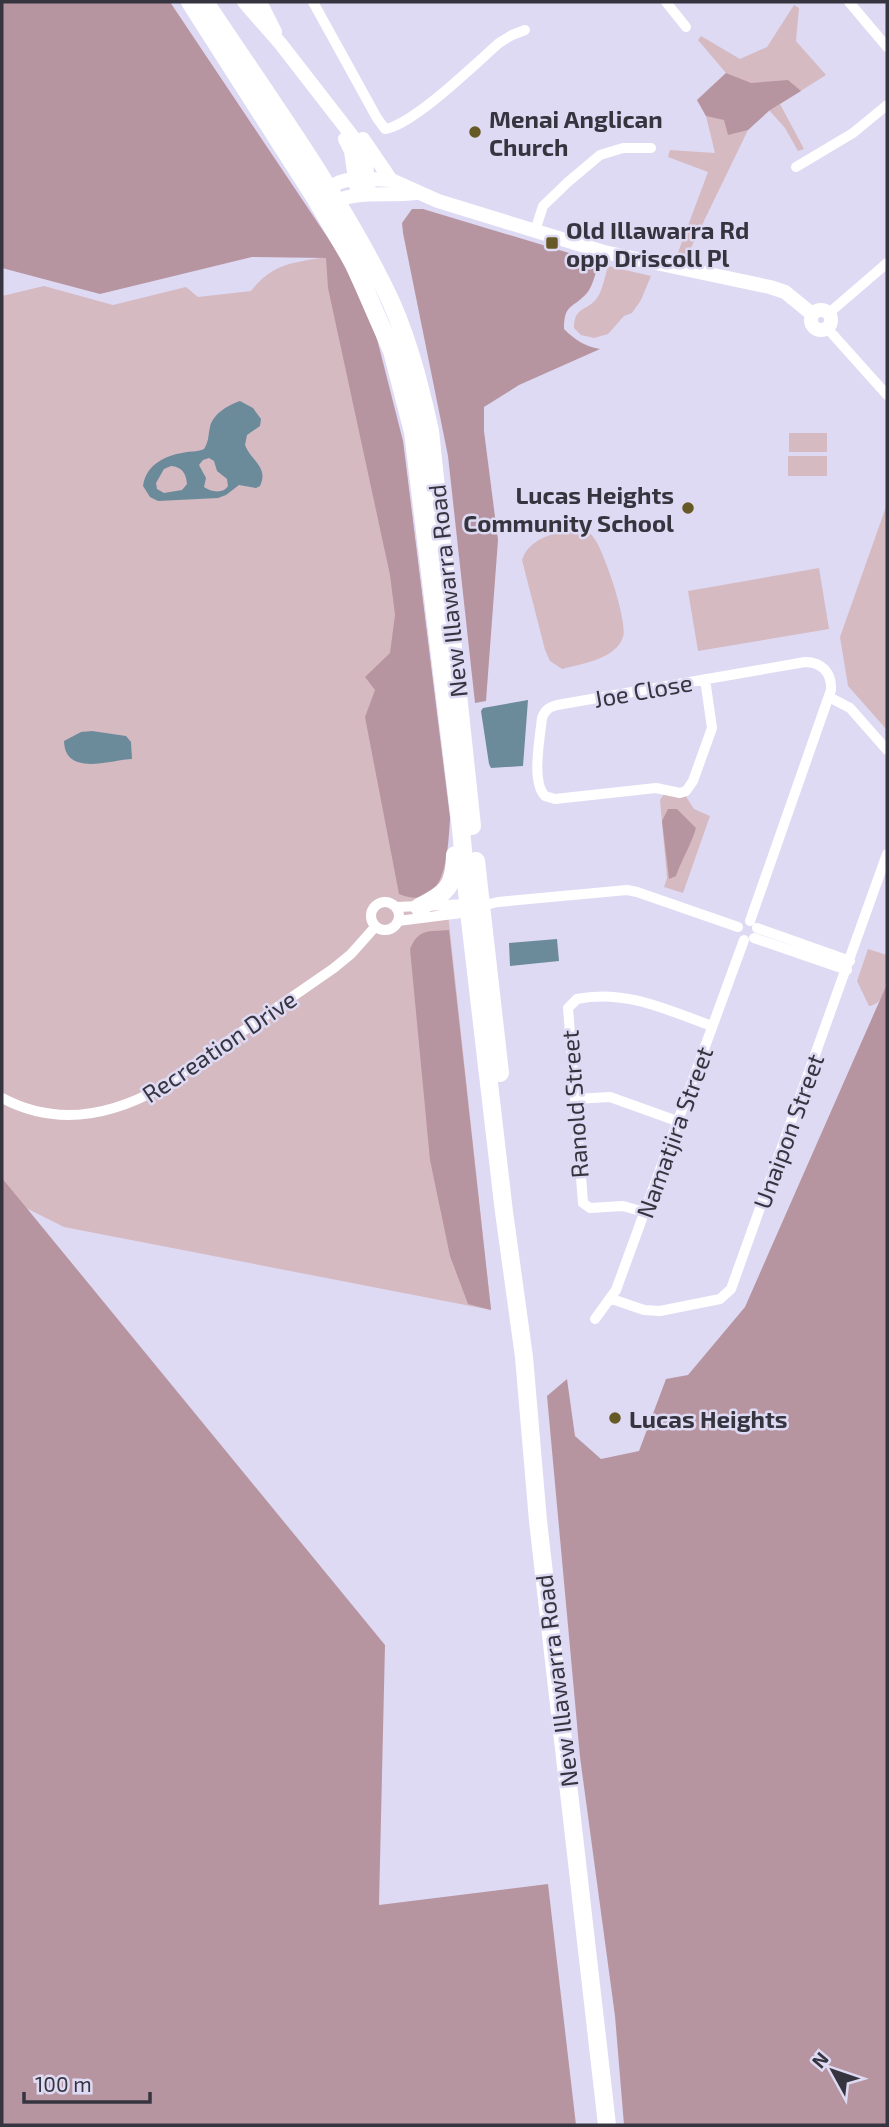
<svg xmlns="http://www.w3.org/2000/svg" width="889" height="2127" font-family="'Exo 2',sans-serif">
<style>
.green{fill:#d6bac2}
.forest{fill:#b795a0}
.water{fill:#6b8b9b;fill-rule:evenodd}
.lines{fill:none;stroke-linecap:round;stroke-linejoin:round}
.street{stroke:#fff;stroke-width:10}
.secondary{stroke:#fff;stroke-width:14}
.highway{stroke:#fff;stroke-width:18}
.poi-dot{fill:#675926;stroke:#dedaf4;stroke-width:2.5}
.labels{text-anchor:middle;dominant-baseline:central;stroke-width:5;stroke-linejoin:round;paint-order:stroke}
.poi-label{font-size:24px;font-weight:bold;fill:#36353f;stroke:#dedaf4;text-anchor:start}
.street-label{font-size:24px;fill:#36353f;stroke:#dedaf4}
</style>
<rect width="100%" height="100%" fill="#dedaf4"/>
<path class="green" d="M794,5L799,8L796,41L826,75L780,104L804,149L798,151L785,128L769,110L748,130L687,256L677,255L708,172L668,157L670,150L715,153L706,116L697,100L726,73L698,40L701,36L740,59L767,47Z
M326,257L403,441L450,818L444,877L491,1310L64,1227L26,1208L2,1178V296L44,286L113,305L186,287L198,297L251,291C273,263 292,263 326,257Z
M608,266L651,276L641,300L632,313L624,316L608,334L594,338L581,335L574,328C574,306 588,311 597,298C603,290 605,275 608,266Z
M789,433H827V452H789Z
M788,456H827V476H788Z
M887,504V730L848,686L840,637Z
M575,529C582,530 590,531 594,538C604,551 628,622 623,637C616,659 581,664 562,669L550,661L545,650L522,560C530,537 553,534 575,529Z
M819,568L829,629L698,651L688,591Z
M664,794L685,795L694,809L710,816L683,893L664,887L667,878L660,800Z
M868,949L887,955C887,974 889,1003 869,1006L857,981Z"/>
<path class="forest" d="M2,2H170L338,253L374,327L403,441L450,818C448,849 447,914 399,894L365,717L375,690L365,677L390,653L395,615L390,575L328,288L326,258L252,257L100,294L2,268Z
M726,73L751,83L788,80L801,91L770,110L748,130L728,135L724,120L706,116L697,100Z
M412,209H423L599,262C596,271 593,286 587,293C573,309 564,303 564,329C575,340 584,346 600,349L519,385L484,407V431L498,540L486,701L475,703L448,456L403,233L402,223Z
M668,809H677L696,828C691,845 682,859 676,876L669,879L662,821Z
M449,930L491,1310L468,1304L450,1256L430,1160L410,949C419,928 428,932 449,930Z
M887,984V2125H624L615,2016L580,1757L547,1396L567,1379L575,1436L601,1459L639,1451L666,1379L688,1375L745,1307Z
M2,1178L385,1645L379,1905L548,1884L576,2125H2Z"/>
<path class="water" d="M240,401L253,408L261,419L260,426L247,435L245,445C251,461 269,467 260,486L256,488L239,485L226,495L218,498L158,501L150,497L143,486C146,464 166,455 187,452C194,451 197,452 204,449C209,441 208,436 210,427C213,414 228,405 240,401ZM209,458L214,461L217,471L227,479L228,486C223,494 211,492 204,487L206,478L199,465L203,460ZM171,466C182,467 186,473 187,484L182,490L164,493L157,489L156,483L164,469Z
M528,700L523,766L491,768L489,764L481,711L483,708Z
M92,731L126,736L131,742L132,759C114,759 65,778 64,741L81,732Z
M557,939L559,961L510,966L509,943Z"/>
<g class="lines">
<path class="street" d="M313,2L377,118L385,129C413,125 475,64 499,43L512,35L525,30
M666,2L686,27
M849,2L887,47
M796,167L853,133L887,105
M535,231L543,206L568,182L600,155L623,148H651
M829,313L887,263
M827,328L887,395
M705,679L712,728L693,781L686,791L680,793L656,788L555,799L545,796C531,782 540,738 542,718C545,710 549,707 557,705L805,662C822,662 832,673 831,690L750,921
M829,697L850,708L887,750
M371 916a14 14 0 1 1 28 0a14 14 0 1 1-28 0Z
M396,907L470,904
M398,921L469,912L481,906L498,902L627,890L637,892L738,927
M757,928L850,961
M754,938L847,970
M2,1098C56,1127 111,1116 162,1087L334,968L351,954L375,927
M575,1099L610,1097L677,1121
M644,1212L623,1206L590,1208L583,1203L568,1008L577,999C625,989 667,1010 712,1026
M612,1299L644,1310L660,1311L720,1299L731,1289L887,854
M595,1319L616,1290L744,940"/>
<path class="secondary" d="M244,2L280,43L356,141L366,163L369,193
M260,2L275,32
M345,139L351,151L356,186
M363,139L391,180
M320,193L340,182L355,178L391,180L438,201L604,252L770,287L785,292L812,314
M327,205C356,189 385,197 416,193
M811 320a10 10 0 1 1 20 0a10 10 0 1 1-20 0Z"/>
<path class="highway" d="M190,2L314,196L354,264L392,351L413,432L461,829L469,912L504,1212L524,1357L538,1521L607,2125
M205,2C265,93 334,187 383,285C406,330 419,381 430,431L472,826
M476,861L500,1073
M419,907C446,894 455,886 455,855"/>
</g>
<g class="poi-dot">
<circle cx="475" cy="132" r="7"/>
<rect x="545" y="236" width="14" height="14" rx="3.5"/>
<circle cx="688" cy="508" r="7"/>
<circle cx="615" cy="1418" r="7"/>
</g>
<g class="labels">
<g class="poi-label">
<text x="489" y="118">Menai Anglican<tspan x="489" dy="28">Church</tspan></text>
<text x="566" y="229">Old Illawarra Rd<tspan x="566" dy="28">opp Driscoll Pl</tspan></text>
<text x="674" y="494" text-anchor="end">Lucas Heights<tspan x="674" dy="28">Community School</tspan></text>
<text x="629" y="1418">Lucas Heights</text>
</g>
<g class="street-label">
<text transform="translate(447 591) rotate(-96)">New Illawarra Road</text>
<text transform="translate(643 690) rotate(-10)">Joe Close</text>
<text transform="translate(219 1046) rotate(-34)">Recreation Drive</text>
<text transform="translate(574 1104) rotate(-94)">Ranold Street</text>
<text transform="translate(788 1131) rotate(-70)">Unaipon Street</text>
<text transform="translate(674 1132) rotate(-70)">Namatjira Street</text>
<text transform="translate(556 1681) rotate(-97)">New Illawarra Road</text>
</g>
</g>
<rect width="889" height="2127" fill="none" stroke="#36353f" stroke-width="7"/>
<g transform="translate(833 2071) rotate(310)" stroke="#dedaf4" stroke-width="5" paint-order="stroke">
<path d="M0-5L12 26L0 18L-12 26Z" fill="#36353f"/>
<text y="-10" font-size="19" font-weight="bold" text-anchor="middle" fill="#36353f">N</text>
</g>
<path d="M24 2092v10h126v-10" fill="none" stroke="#36353f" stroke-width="3.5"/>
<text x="35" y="2092" font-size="21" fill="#36353f" stroke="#dedaf4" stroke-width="5" paint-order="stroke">100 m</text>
</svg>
